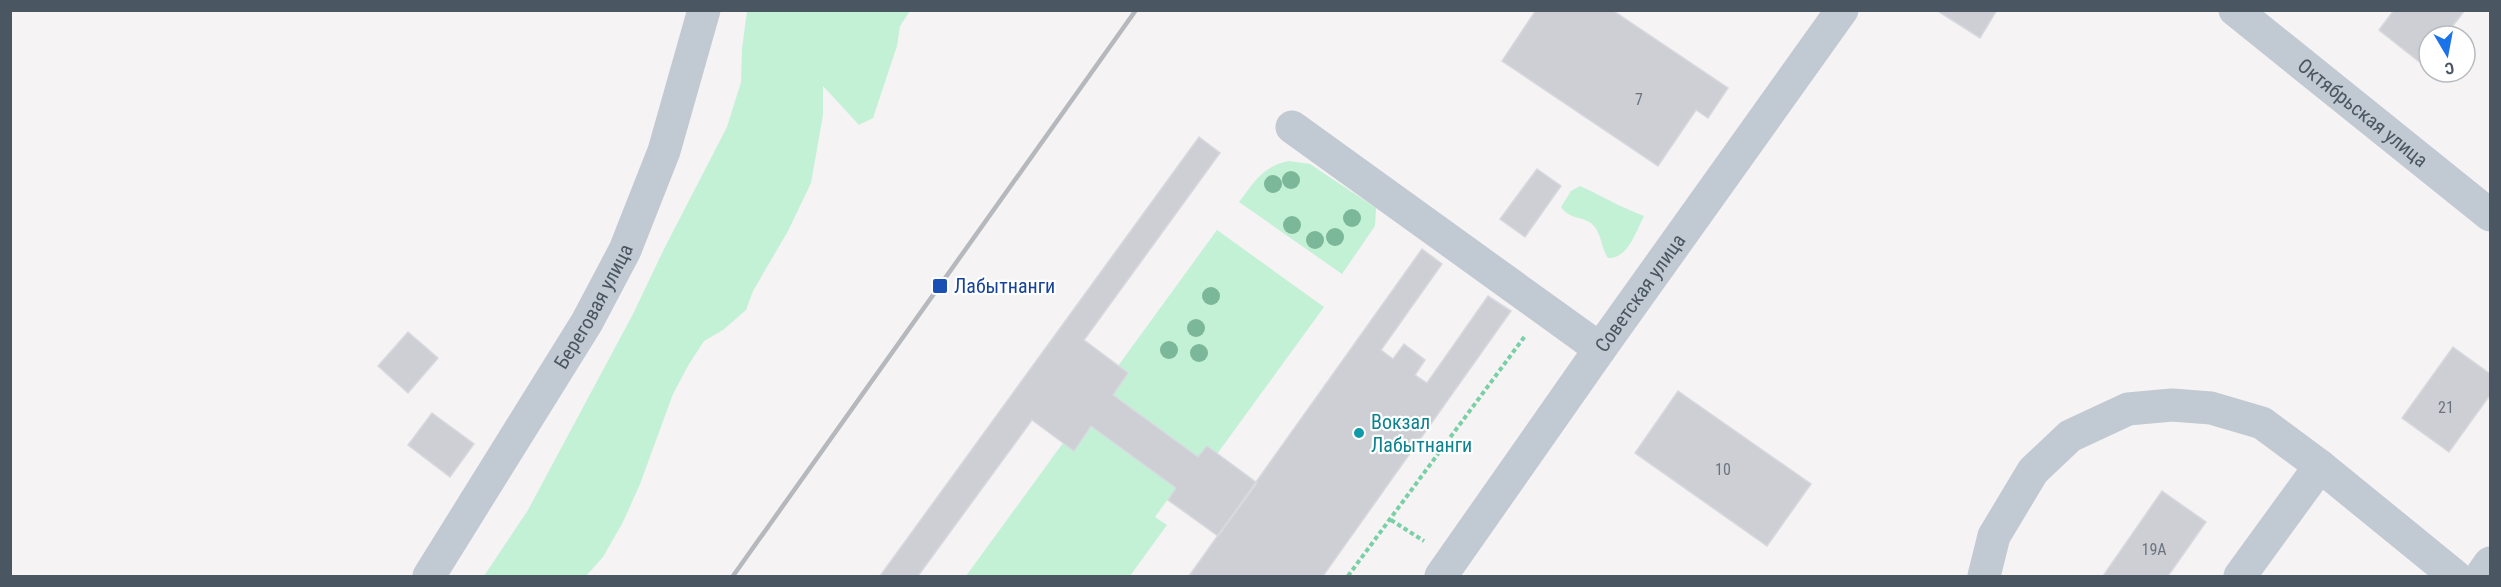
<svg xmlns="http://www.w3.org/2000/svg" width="2501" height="587" font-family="'Roboto Condensed',sans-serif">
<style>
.green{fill:#c3f1d5}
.building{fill:#cdcfd5;stroke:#d7d9de;stroke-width:1.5}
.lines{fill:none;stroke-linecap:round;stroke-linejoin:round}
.path{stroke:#7ad0a6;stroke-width:4;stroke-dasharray:4.5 3;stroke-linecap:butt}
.minor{stroke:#c1cad2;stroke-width:33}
.rail{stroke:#b5b8bd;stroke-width:4.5}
.tree{fill:#7bb799}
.transit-dot{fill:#1a4fb4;stroke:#fff;stroke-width:2}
.culture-dot{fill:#0f9aa8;stroke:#fff;stroke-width:2}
.labels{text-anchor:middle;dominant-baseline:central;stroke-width:4.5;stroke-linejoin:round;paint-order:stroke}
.number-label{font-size:16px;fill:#6b747e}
.street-label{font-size:20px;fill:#4a5661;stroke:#fff}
.transit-label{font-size:20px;fill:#164399;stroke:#fff;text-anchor:start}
.culture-label{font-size:20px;fill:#0d838f;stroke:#fff;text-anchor:start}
</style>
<rect width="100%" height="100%" fill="#f5f3f3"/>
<path class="green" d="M747,11H910L900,26L897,46L873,118L859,125L823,86V115L811,183L788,231L753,291L746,310L723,330L704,341L689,364L673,394L640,484L623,522L603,557L586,576H484L528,510L633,314L664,249L727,127L741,82L742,49Z
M1289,161L1310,164L1376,208L1375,226L1342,274L1239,202C1254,182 1263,166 1289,161Z
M1580,186C1602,196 1622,208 1644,216C1636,231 1628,259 1608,258C1600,246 1602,232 1591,223C1580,216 1569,219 1561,207L1571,191Z
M1217,230L1324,307L1217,454L1198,457L1113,395L1128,373L1118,366Z
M1091,426L1176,488L1155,517L1167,525L1130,576H966L1063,443L1074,451Z"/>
<path class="building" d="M1536,10H1612L1728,88L1708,118L1696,110L1658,166L1502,61Z
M1936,10H1997L1980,38Z
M2394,10H2465L2445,36H2429V55L2422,64L2379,30Z
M1199,137L1220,153L1084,340L1128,373L1113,395L1198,457L1207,446L1257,483L1218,536L1168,500L1176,488L1091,426L1074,451L1032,420L918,576H880Z
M1537,169L1561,186L1525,237L1500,219Z
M1422,249L1442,264L1381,350L1393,359L1404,344L1425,360L1415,375L1427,383L1488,296L1511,311L1323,576H1189Z
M408,332L438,358L408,393L378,366Z
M2453,347L2490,374V395L2449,452L2402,418Z
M1678,391L1811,484L1767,546L1635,453Z
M432,413L474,444L450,477L408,445Z
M2162,491L2206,522L2168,576H2103Z"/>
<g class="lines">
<path class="path" d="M1391,520L1424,541
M1348,576L1525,336"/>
<g class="minor">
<path id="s1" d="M2235,10L2490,215"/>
<path d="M1292,127L1600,349"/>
<path id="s2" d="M429,576L587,322L625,250L664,151L704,10"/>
<path id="s3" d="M1441,576L1600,349L1842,10"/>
<path d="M1984,576L1994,536L2033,471L2070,436L2128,409L2172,405L2211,408L2262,423L2320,466"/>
<path d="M2240,576L2320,466L2455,576"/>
<path d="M2481,576L2490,563"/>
</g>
<path class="rail" d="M733,576L1136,10"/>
</g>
<g class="tree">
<circle cx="1291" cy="180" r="9"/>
<circle cx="1273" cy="184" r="9"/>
<circle cx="1352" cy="218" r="9"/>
<circle cx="1292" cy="225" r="9"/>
<circle cx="1335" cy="237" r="9"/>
<circle cx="1315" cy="240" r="9"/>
<circle cx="1211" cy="296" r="9"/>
<circle cx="1196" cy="328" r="9"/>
<circle cx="1169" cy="350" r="9"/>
<circle cx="1199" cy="353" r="9"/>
</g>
<rect class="transit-dot" x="932" y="278" width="16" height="16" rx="3"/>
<circle class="culture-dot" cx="1359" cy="433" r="6"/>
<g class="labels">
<g class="number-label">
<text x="1639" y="99">7</text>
<text x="2446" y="407">21</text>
<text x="1723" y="469">10</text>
<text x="2154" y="549">19А</text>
</g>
<g class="street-label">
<text stroke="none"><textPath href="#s1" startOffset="164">Октябрьская улица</textPath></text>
<text stroke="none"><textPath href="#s3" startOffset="346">Советская улица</textPath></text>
<text stroke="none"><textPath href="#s2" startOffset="316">Береговая улица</textPath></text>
</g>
<g class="transit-label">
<text x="954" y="286">Лабытнанги</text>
</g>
<g class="culture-label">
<text x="1371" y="422">Вокзал<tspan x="1371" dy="23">Лабытнанги</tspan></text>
</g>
</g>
<rect width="2501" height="587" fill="none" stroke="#4a5661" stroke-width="24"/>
<g transform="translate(2447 54) rotate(170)"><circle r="28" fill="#ffffff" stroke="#b7bbc0" stroke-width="1.5"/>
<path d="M0-4.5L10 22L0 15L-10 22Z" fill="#1a73e8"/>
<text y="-9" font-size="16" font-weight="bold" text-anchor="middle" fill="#4a5661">С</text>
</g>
</svg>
